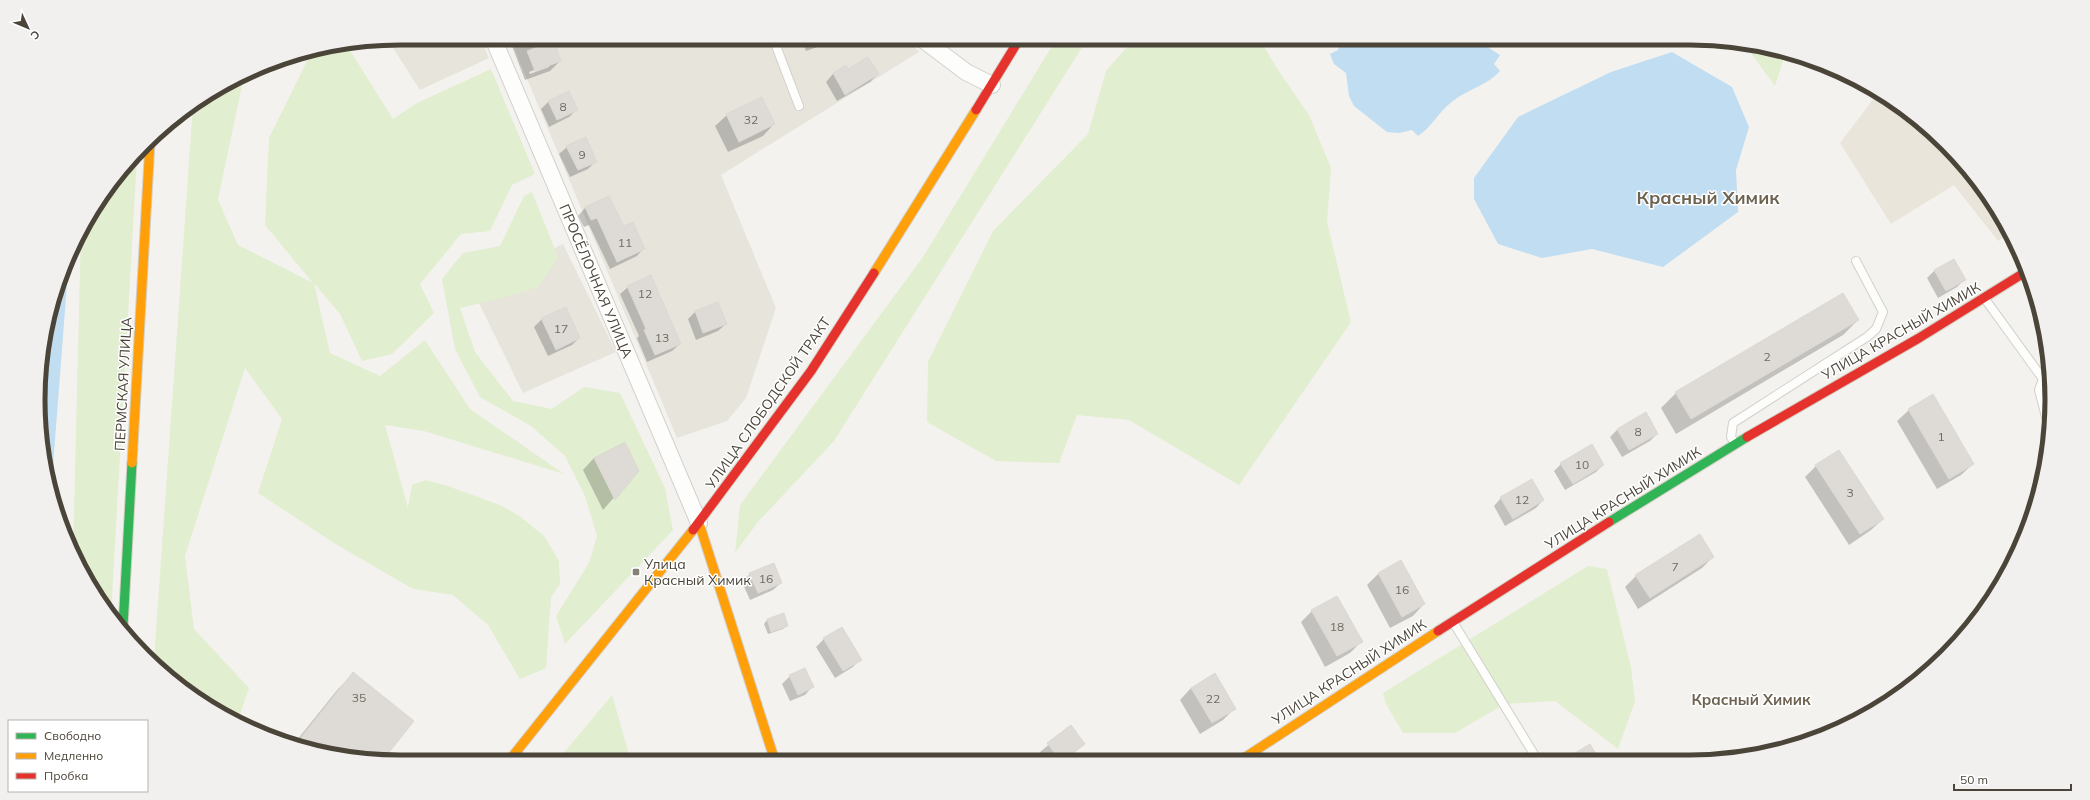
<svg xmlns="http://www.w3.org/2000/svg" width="2090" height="800" font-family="Mulish,sans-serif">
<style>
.residential{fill:#e7e4dc}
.education{fill:#eae5da}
.green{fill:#e1eecf}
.water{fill:#c0ddf1}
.shadow{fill:#0003;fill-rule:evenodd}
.building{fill:#dedbd6;stroke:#dcd9d4}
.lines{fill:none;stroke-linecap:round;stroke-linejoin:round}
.lane-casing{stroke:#d2d0cb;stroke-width:10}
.street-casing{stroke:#d2d0cb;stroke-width:18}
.fast-casing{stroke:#d3cfc5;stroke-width:11}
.slow-casing{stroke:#d3cfc5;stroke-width:11}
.jam-casing{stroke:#d3cfc5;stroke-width:11}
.lane{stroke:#fdfdfc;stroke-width:8}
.street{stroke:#fdfdfc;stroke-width:16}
.fast{stroke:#30b455;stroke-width:9}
.slow{stroke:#ff9f0a;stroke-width:9}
.jam{stroke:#e5322d;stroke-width:9}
.poi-dot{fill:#868178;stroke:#fff;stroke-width:1.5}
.labels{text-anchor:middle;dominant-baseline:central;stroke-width:3;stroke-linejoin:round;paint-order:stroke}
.number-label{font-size:12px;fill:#706a61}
.street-label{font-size:14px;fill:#4b4439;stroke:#fff}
.poi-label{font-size:14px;fill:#4b4439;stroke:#fff;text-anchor:start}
.neighbourhood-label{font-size:15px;font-weight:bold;fill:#6e6250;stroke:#fff}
.district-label{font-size:18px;font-weight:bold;fill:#6e6250;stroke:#fff}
.rim{fill:none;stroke:#4b4439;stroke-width:5}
</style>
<rect width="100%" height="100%" fill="#f4f2ee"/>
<path class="residential" d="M400,38H480L489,58L420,90L388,40Z
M510,38H908L919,52L721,175L776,308L746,398L727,421L677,438Z
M563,244L616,352L523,393L472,289Z"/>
<path class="education" d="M1878,93L1911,113L1962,161L2004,219L2010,233L1998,241L1954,185L1891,224L1840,143Z"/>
<path class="green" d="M1057,38H1088L834,441L757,523L735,553L740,505L923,257Z
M1135,38H1259L1278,70L1309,115L1331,168L1327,222L1351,322L1239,485L1129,420L1077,415L1059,463L996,461L927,422L928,362L993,231L1088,134L1106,71Z
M1745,45L1786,51L1775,86Z
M348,47L393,119L417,103L491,69L535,174L512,185L490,231L461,234L420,284L434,313L392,354L362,361L340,314L314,283L330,353L380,376L425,340L470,409L564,474L424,431L385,425L408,508L412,485L426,480L448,486L502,506L521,517L545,537L559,561L560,584L551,597L546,668L520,679L488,625L453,595L413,589L334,543L258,493L282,419L245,368L185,556L194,629L249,688L237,723L180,687L154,660L193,105L219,86L251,72L242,85L218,200L238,245L313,283L265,225L269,138L311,53Z
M137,157L111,614L99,601L73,552L81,231L86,219Z
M532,192L558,257L538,287L502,298L460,308L475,352L513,401L552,409L584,387L620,393L665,488L673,530L565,644L556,616L589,563L597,536L585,496L565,456L531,426L480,397L455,349L442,279L463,253L500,246L524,196Z
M1588,566L1607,569L1631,667L1635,701L1618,749L1555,701L1505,704L1455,733H1403L1386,704L1383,693Z
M612,695L631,761L556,762Z"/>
<path class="water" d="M1341,38H1489V48L1500,55L1494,64L1500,71C1488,85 1468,89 1453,101C1439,111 1432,127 1418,136L1412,130L1399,133L1387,132L1354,106L1349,96L1346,73L1334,64L1330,54L1338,50Z
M1672,52L1732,87L1749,127L1736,170L1738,212L1663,267L1592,249L1542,258L1498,244L1474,199V178L1518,117L1611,72Z
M69,258L51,492L45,471L41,353L57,283Z"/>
<path class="shadow" d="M507,38H550L560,61L550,71L525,80L512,46H511ZM549,64V67L530,74L529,72Z
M801,38H828L820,46L806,51Z
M846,67L848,70L878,74L870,82L837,101L826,82L833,74Z
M568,92L576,110L569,117L549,127L541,109L548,102Z
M727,115L774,124L763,136L728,152L715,126Z
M567,147L596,161L588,169L570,177L559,154Z
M609,197L623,227L644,248L637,256L610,269L589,225L584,227L578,216L585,208Z
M1954,260L1964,280L1957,287L1938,298L1927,278L1934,271Z
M628,287L680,344L672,351L647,362L637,338L639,336L620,294Z
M717,303L726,324L718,331L696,340L688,319L695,312Z
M542,319L579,338L572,345L548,356L534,327Z
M1858,320L1843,335L1676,434L1661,408L1676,393Z
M1909,410L1973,464L1961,475L1937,489L1897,421Z
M1618,429L1657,434L1650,441L1622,457L1610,437Z
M624,443L638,470L603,510L583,470L594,458Z
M1561,464L1603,465L1596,472L1565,490L1554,471Z
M1816,466L1883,519L1871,530L1849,545L1805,477Z
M1501,498L1543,500L1536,508L1505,526L1494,506Z
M1713,557L1702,568L1638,609L1625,587L1636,576Z
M750,574L781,583L773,590L750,600L742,582Z
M1378,574L1424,604L1413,616L1390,628L1367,585Z
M1312,611L1361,642L1350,653L1325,667L1301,622Z
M767,620L787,625L783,629L768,634L764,624Z
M824,639L860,659L853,667L835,678L816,647Z
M353,674L306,750L293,745L338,689Z
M790,676L812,687L805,695L790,701L782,684Z
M1191,688L1235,708L1223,720L1200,734L1180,700Z
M1071,726L1084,744L1064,760H1047L1040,752Z
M1029,756L1032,761H1021Z"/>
<path class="building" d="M554,41L561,61L535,71L527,51Z
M868,57L879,74L845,95L833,73L846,65L848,69Z
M569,91L578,110L557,120L548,101Z
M762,97L775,124L739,142L726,114Z
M586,137L597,162L578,170L566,146Z
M609,196L624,226L633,222L645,249L617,262L597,218L591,220L585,207Z
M1954,259L1966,280L1946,291L1934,270Z
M651,275L681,344L655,355L644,330L646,329L627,286Z
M1843,293L1859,320L1691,419L1675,392Z
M718,302L727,324L703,333L695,311Z
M566,307L580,338L556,350L541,318Z
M1933,394L1974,464L1949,479L1908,409Z
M1646,412L1658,434L1629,450L1617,429Z
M625,442L639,471L615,500L594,458Z
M1592,444L1604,465L1573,484L1560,463Z
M1839,450L1884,519L1860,534L1815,465Z
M1532,479L1544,500L1513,519L1500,497Z
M1700,534L1714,557L1650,598L1635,575Z
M1401,560L1425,604L1402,617L1378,573Z
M774,563L782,583L758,593L749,573Z
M1337,596L1363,642L1337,656L1311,610Z
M784,613L788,626L771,632L767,619Z
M842,627L862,660L843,671L823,638Z
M805,668L814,687L798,695L789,675Z
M353,672L414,721L383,760L306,750L295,745Z
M1215,673L1236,709L1212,723L1191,688Z
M1071,725L1085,744L1064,760H1060L1047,743Z
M1590,744L1599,759H1565Z"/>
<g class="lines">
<defs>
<path id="lane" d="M773,38L799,106
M1985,299L2043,379L2039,390L2050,432
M2050,375L2043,379L2050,389
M1734,442L1731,437L1733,423L1867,337L1876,329L1883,312L1856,261
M1453,622L1537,759"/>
<path id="street" d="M493,38L699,523
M921,38L966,72L992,85"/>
<path id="fast" d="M1609,522L1747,437
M123,627L132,463"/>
<path id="slow" d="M874,273L976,110
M132,463L150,142
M699,523L775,761
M1241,760L1438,631
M508,762L693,530"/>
<path id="jam" d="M976,110L1020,38
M1747,437L1919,338L2027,271
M693,530L811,371L874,273
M1438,631L1609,522"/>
</defs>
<use href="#lane" class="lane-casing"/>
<use href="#street" class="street-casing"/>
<use href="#fast" class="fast-casing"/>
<use href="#slow" class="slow-casing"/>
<use href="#jam" class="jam-casing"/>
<use href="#lane" class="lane"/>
<use href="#street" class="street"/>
<use href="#fast" class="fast"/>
<use href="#slow" class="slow"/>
<use href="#jam" class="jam"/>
</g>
<rect class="poi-dot" x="632" y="568" width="8" height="8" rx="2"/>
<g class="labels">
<g class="number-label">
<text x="563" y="106">8</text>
<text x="751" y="119">32</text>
<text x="582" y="154">9</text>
<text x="625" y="242">11</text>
<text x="645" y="293">12</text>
<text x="561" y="328">17</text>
<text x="662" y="337">13</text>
<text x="1767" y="356">2</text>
<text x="1638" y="431">8</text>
<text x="1941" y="436">1</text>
<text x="1582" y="464">10</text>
<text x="1850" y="492">3</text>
<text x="1522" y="499">12</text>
<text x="1675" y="566">7</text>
<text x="766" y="578">16</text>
<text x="1402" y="589">16</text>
<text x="1337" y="626">18</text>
<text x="359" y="697">35</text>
<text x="1213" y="698">22</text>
</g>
<g class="street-label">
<text transform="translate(596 281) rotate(67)">ПРОСЁЛОЧНАЯ УЛИЦА</text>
<text transform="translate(1901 331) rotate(-30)">УЛИЦА КРАСНЫЙ ХИМИК</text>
<text transform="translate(123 384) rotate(-87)">ПЕРМСКАЯ УЛИЦА</text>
<text transform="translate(768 403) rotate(-55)">УЛИЦА СЛОБОДСКОЙ ТРАКТ</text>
<text transform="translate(1623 498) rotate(-32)">УЛИЦА КРАСНЫЙ ХИМИК</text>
<text transform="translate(1349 672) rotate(-33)">УЛИЦА КРАСНЫЙ ХИМИК</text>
</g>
<g class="poi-label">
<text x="644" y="564">Улица<tspan x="644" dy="16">Красный Химик</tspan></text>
</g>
<g class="neighbourhood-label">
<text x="1751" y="699">Красный Химик</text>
</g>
<g class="district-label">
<text x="1708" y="197">Красный Химик</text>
</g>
</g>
<path d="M0 0H2090V800H0ZM400 45H1690A355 355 0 0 1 2045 400V400A355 355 0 0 1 1690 755H400A355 355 0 0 1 45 400V400A355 355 0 0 1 400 45Z" fill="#f1f0ef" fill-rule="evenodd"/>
<path class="rim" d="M400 45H1690A355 355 0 0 1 2045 400V400A355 355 0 0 1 1690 755H400A355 355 0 0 1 45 400V400A355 355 0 0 1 400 45Z"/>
<rect x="8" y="720" width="140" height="72" fill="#ffffff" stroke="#b7b4b0"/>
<rect x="16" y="733" width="20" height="6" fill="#30b455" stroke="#b7b4b0"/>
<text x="44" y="740" font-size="12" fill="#4b4439">Свободно</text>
<rect x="16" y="753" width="20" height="6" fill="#ff9f0a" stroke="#b7b4b0"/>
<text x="44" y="760" font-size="12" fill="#4b4439">Медленно</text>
<rect x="16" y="773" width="20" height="6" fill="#e5322d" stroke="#b7b4b0"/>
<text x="44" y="780" font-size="12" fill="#4b4439">Пробка</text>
<g transform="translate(28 28) rotate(134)" stroke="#ffffff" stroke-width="3" paint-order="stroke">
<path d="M0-3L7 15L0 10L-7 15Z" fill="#4b4439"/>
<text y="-6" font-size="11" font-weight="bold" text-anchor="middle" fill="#4b4439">С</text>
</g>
<path d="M1954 784v6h117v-6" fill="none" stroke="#4b4439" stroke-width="2"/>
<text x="1960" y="784" font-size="12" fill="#4b4439" stroke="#ffffff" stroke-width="3" paint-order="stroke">50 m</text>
</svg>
